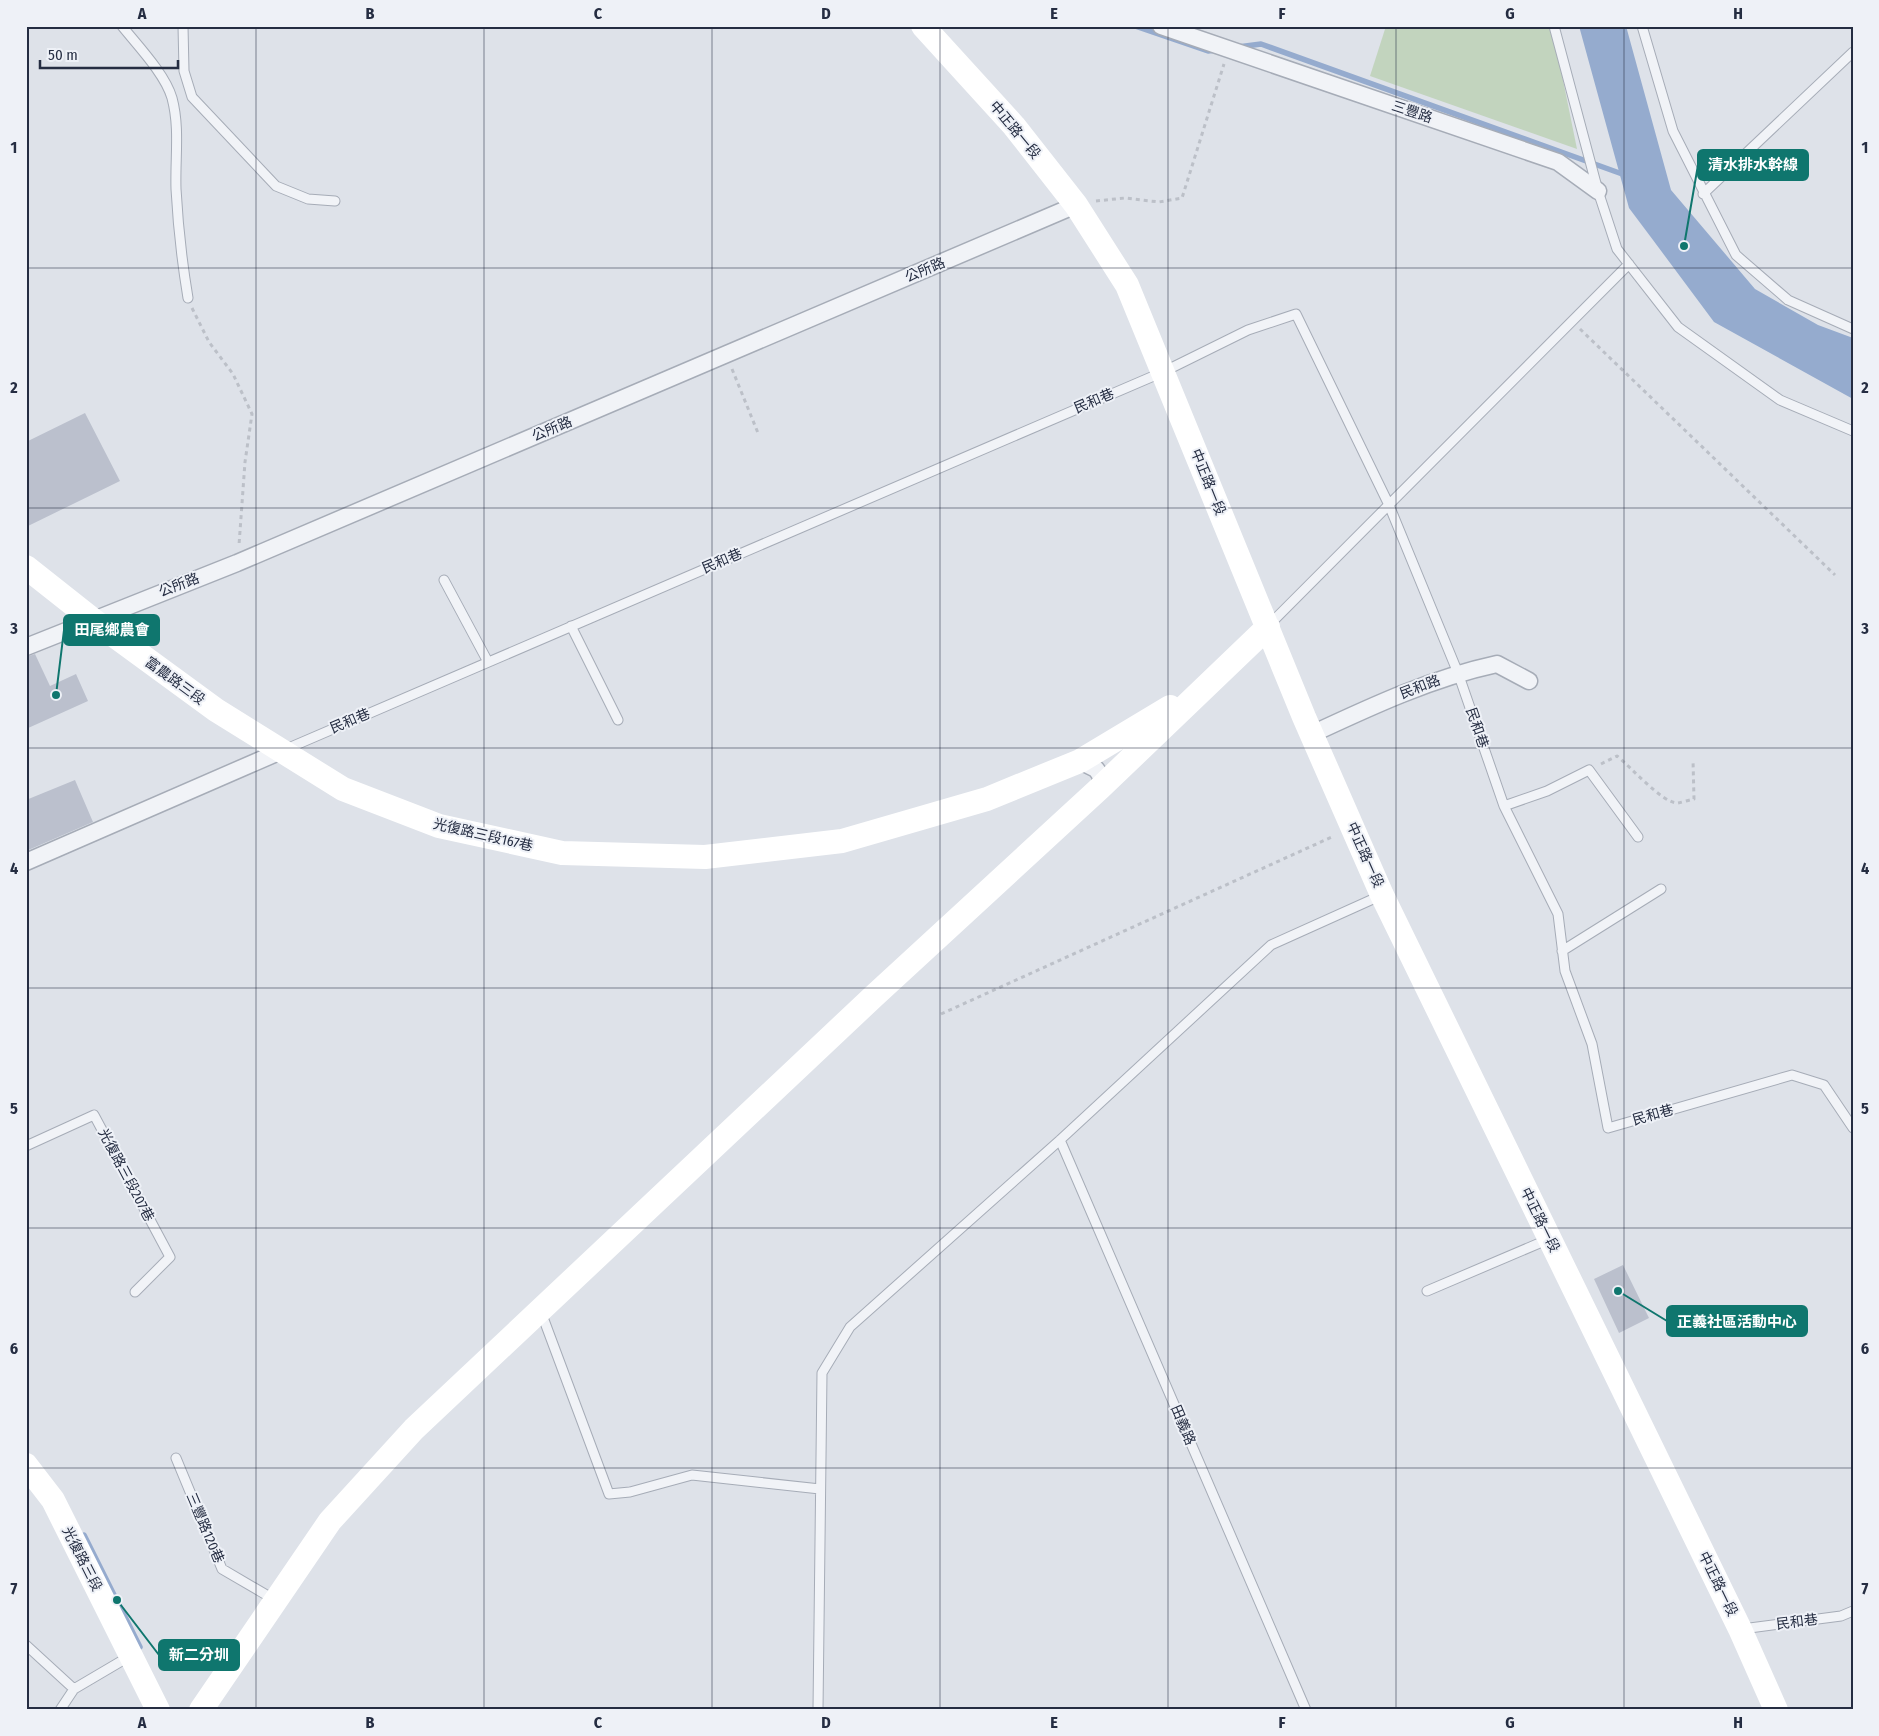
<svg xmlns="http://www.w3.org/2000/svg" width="1879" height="1736" font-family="'Fira Sans Condensed','Noto Sans TC',sans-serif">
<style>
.green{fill:#c2d4be}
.water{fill:#95abce}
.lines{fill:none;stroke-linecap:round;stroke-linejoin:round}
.stream{stroke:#95abce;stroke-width:5.5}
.building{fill:#bbc0cd}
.lane-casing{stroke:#a6acb7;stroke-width:11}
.street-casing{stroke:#a6acb7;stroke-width:19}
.path{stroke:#bcc0c8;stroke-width:3;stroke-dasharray:4 4;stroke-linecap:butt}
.lane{stroke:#f1f3f7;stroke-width:9}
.street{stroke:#f1f3f7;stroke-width:16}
.secondary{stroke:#fff;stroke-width:24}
.grid{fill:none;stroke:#252d42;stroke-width:1;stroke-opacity:0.55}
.labels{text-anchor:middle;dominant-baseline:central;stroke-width:4;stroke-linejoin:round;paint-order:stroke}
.street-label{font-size:14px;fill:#252d42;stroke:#eef1f7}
.leader{fill:none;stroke:#0f766e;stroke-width:2}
.callout-dot{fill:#0f766e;stroke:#eef1f7;stroke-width:2}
.callout{fill:#0f766e;stroke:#0f766e;stroke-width:2}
.callout-label{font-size:15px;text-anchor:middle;font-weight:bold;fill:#fff}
.neatline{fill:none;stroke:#252d42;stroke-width:2}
.grid-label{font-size:16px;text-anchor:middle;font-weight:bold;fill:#252d42}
</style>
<rect width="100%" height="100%" fill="#dee2e9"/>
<path class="green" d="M1386,26H1552L1577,149L1370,76Z"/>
<path class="water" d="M1579,26H1626L1671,190L1755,289L1818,325L1853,338V399L1714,322L1653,240L1629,208Z"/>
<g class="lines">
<path class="stream" d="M1135,26L1208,51L1216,50
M1238,47L1261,44L1625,175
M84,1535L140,1647"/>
</g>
<path class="building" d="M85,413L120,481L26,527V442Z
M35,654L50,686L76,674L88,701L26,729V657Z
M75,780L93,822L26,851V800Z
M1623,1265L1649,1318L1619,1333L1594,1279Z"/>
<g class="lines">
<defs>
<path id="lane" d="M122,26C138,46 165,74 172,98C180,128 175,158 176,189C178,226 182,262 188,298
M183,26L184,71L192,97L276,186L308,199L335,201
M1554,26L1598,191L1617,249L1678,327L1780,400L1853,431
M1642,26L1673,131L1736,255L1788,300L1853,329
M1703,194L1853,52
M444,580L488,662
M1269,625L1629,264
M571,626L618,720
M284,750L1163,372L1248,330L1296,314L1389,505L1458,673L1504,806L1558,914L1565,971L1592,1044L1608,1128L1792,1075L1824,1085L1853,1128
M1504,806L1547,791L1589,770L1638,837
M1562,951L1661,889
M1060,1140L1306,1710
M26,1146L94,1115L170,1257L135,1292
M1427,1291L1549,1239
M541,1312L609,1494L630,1492L692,1475L820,1489
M176,1458L222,1569L275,1600
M1742,1629L1841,1616L1853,1611
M26,1645L74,1689L130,1656
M60,1710L74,1689
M818,1710L822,1373L850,1327L1060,1140L1271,945L1382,895"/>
<path id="street" d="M1161,26L1558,162L1598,191
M26,647L237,563L1076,205
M1312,734C1372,706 1432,678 1497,664L1529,681
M1080,761L1096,769L1101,776L1100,788
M26,862L281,751"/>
</defs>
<use href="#lane" class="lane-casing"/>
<use href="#street" class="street-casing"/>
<path class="path" d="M1096,201L1125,198L1159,202L1182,198L1224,64
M192,308L209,342L233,374L252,414L245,462L239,545
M1580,329L1835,575
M732,369L758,433
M1601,764L1617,756C1631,767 1663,804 1678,803C1683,802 1689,800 1694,799L1693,760
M941,1014L1334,836"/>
<use href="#lane" class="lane"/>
<use href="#street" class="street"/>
<path class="secondary" d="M923,26L1014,126L1076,205L1127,285L1304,717L1382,895L1740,1629L1776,1710
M26,567L93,620L216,710L343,789L439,826L562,853L705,857L842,841L987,799L1080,761L1170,707
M26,1465L53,1500L158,1710
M201,1710L330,1521L414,1429L874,996L1100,788L1268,627"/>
</g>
<path class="grid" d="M256,26V1710M484,26V1710M712,26V1710M940,26V1710M1168,26V1710M1396,26V1710M1624,26V1710M26,268H1853M26,508H1853M26,748H1853M26,988H1853M26,1228H1853M26,1468H1853"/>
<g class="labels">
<g class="street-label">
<text transform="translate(1412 112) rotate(18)">三豐路</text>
<text transform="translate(1015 130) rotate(50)">中正路一段</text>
<text transform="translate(925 270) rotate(-23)">公所路</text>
<text transform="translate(1094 401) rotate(-23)">民和巷</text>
<text transform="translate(552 429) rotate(-23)">公所路</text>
<text transform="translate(1208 482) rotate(68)">中正路一段</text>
<text transform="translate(722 561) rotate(-23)">民和巷</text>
<text transform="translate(179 585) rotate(-21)">公所路</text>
<text transform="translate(175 681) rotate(36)">富農路三段</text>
<text transform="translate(1420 687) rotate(-21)">民和路</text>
<text transform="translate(350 721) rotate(-23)">民和巷</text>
<text transform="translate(1477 728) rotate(71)">民和巷</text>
<text transform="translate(483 835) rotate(13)">光復路三段167巷</text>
<text transform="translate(1365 855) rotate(66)">中正路一段</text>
<text transform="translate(1653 1115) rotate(-16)">民和巷</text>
<text transform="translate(126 1175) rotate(62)">光復路三段207巷</text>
<text transform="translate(1540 1220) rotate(64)">中正路一段</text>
<text transform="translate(1183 1425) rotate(67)">田義路</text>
<text transform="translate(205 1528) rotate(67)">三豐路120巷</text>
<text transform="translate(82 1559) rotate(63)">光復路三段</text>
<text transform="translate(1718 1584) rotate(64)">中正路一段</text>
<text transform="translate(1797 1622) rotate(-7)">民和巷</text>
</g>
</g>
<path class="leader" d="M1684 246L1698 165M56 695L64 630M1618 1291L1667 1321M117 1600L159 1655"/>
<g class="callout-dot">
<circle cx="1684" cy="246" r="5"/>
<circle cx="56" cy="695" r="5"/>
<circle cx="1618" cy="1291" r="5"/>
<circle cx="117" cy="1600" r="5"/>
</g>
<g class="callout">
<rect x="1698" y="150" width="110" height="30" rx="5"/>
<rect x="64" y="615" width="95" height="30" rx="5"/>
<rect x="1667" y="1306" width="140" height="30" rx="5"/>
<rect x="159" y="1640" width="80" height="30" rx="5"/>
</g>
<g class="callout-label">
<text x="1753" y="170">清水排水幹線</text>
<text x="112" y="635">田尾鄉農會</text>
<text x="1737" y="1327">正義社區活動中心</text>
<text x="199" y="1660">新二分圳</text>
</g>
<rect width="1879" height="1736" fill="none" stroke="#eef1f7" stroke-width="55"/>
<path d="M40 60v8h138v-8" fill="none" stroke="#252d42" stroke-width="2.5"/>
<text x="48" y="60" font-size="15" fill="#252d42" stroke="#eef1f7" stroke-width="4" paint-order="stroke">50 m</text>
<rect x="28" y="28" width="1824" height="1680" class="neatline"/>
<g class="grid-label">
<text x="142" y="19">A</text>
<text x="370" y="19">B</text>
<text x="598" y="19">C</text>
<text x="826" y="19">D</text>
<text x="1054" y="19">E</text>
<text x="1282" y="19">F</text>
<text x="1510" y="19">G</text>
<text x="1738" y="19">H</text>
<text x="14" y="153">1</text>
<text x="1865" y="153">1</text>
<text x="14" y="393">2</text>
<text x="1865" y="393">2</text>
<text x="14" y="634">3</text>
<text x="1865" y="634">3</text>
<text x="14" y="874">4</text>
<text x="1865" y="874">4</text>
<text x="14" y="1114">5</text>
<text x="1865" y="1114">5</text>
<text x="14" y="1354">6</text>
<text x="1865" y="1354">6</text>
<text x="14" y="1594">7</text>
<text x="1865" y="1594">7</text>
<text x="142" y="1728">A</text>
<text x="370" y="1728">B</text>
<text x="598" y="1728">C</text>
<text x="826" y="1728">D</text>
<text x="1054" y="1728">E</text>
<text x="1282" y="1728">F</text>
<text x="1510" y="1728">G</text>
<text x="1738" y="1728">H</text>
</g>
</svg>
